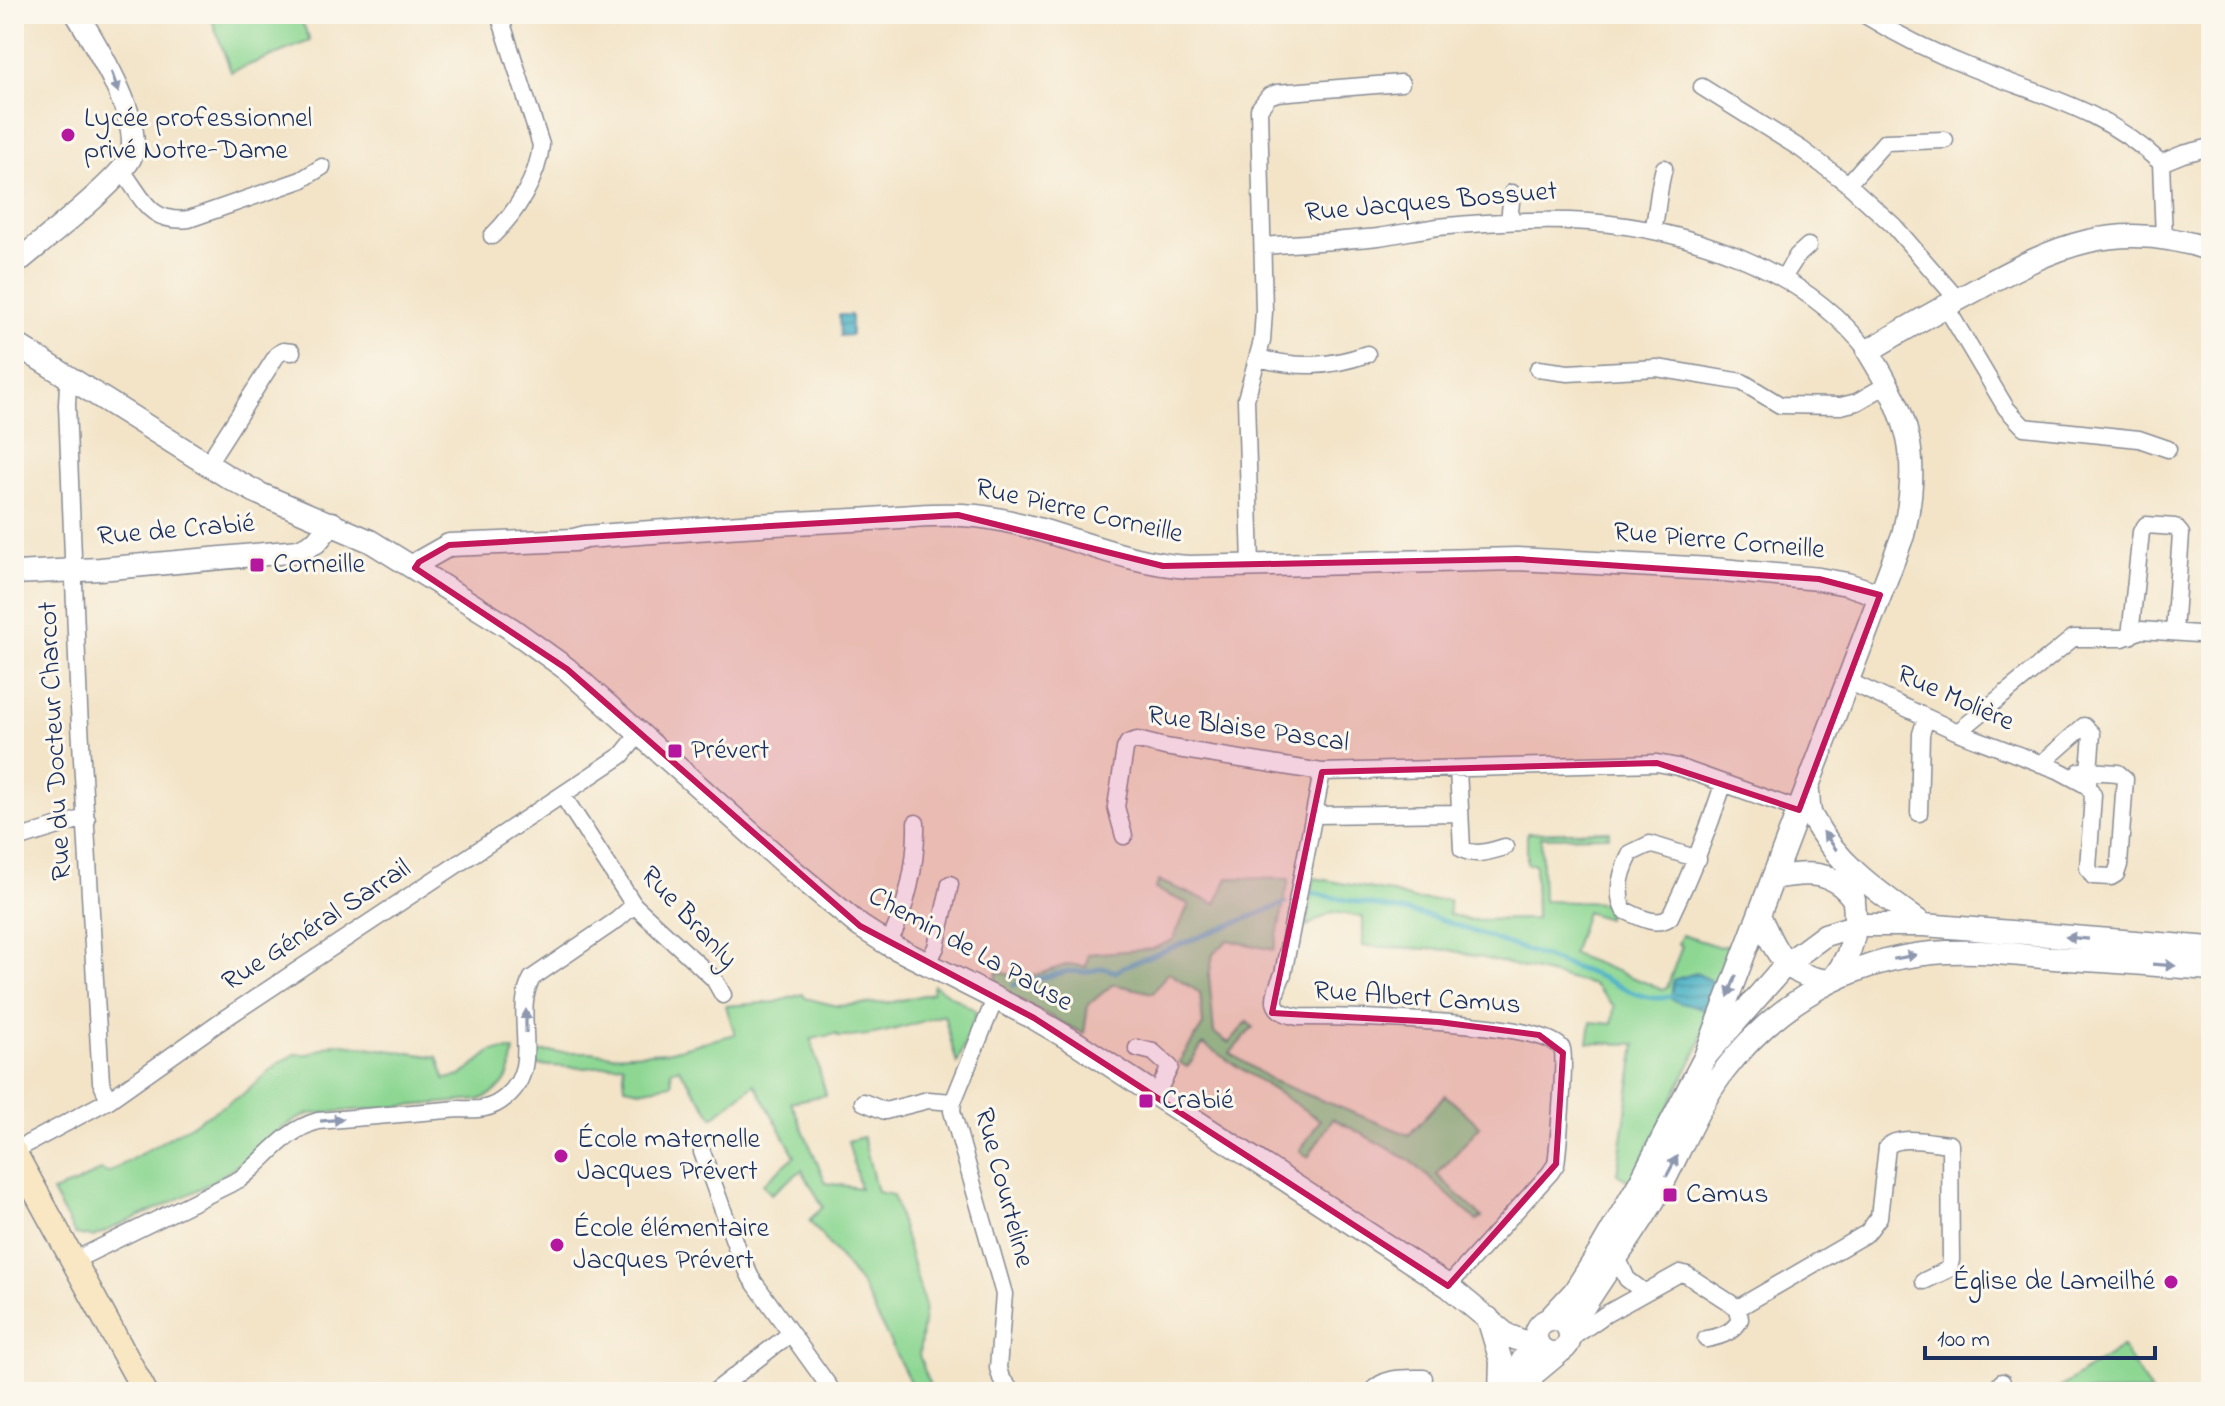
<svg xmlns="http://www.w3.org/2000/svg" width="2225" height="1406" font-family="'Indie Flower',sans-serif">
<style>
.green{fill:#8dd793;stroke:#548378;stroke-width:2}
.water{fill:url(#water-rules);stroke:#306f90;stroke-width:2}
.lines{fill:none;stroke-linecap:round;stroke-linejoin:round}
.stream{stroke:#45afc3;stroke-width:5}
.minor-casing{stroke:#878a93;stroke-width:19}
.tertiary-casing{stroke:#878a93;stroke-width:25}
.secondary-casing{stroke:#878a93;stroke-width:27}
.minor{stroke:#fff;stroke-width:16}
.tertiary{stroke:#fff;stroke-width:22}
.secondary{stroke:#f9e7c3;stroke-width:24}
.oneway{fill:#8d97ae}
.marked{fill:#c2185b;fill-opacity:0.2;stroke:#c2185b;stroke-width:6;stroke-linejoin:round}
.poi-dot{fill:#b5179e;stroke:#fbf7ec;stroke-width:3}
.labels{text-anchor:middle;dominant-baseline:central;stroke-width:6;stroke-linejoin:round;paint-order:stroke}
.poi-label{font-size:28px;fill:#1b2f5e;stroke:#fbf7ec;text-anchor:start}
.street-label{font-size:28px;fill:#1b2f5e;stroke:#fbf7ec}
</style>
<defs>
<pattern id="water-rules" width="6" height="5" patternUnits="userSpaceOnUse" patternTransform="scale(2)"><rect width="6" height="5" fill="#45afc3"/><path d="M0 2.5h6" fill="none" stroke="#398fa2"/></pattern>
</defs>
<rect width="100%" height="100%" fill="#fbf7ec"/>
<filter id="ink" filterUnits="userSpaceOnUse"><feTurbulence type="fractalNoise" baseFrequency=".0125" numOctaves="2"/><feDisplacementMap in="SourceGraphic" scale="16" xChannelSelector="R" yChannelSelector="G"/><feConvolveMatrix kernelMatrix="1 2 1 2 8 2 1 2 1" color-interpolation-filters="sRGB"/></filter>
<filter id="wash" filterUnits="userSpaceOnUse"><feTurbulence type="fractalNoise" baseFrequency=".006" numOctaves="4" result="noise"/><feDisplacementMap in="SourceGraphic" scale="32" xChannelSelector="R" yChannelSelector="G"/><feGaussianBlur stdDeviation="1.8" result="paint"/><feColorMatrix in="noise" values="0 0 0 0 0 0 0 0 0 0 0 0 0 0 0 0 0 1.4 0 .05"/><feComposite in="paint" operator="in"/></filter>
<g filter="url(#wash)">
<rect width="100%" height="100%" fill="#f3e4c8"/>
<path class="green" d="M210,14H299L310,41L231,72Z
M1609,831V836L1541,837L1543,901L1608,903L1607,919L1586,912L1572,954L1662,989L1667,987L1682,946L1678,944L1682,935L1720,947L1729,945L1705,1011L1701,1042L1631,1182L1617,1174L1636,1044L1588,1043L1591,1022L1612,1024L1614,1006L1594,985L1450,950L1363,946V917L1332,912L1307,926L1314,878L1389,892L1415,900H1449V914L1467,920L1536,919L1535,864H1527V833Z
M1228,878L1289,879L1274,950L1228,940L1213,954L1209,976L1214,1033L1229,1043L1247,1022L1253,1027L1230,1053L1273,1081L1409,1135L1445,1095L1480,1126L1437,1175L1482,1217L1477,1221L1411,1161L1333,1118L1308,1157L1300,1151L1320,1120L1203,1044L1187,1067L1179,1062L1203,1025L1200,993L1168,972L1153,993L1113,984L1088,1005L1084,1034L1007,994L995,983L997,972L1026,978L1069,964L1086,967L1088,954L1152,949L1173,940L1189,904L1155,889L1159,881L1216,904Z
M934,985L974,1010L976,1014L957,1064L944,1015C909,1025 875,1038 838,1037L836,1034L811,1039L826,1095L791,1102L826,1183L860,1188L848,1141L863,1137L877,1192L893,1195L925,1306L919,1355L932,1392H915L861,1284L809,1220L823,1207L802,1170L771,1194L763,1184L795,1156L755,1084L713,1117L679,1068L671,1071L672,1084L640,1090L625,1087L623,1064L585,1068L537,1065V1052H591L612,1055L667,1052L735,1034L726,1006L776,1002L803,994L805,998L837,1006L893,1002L932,993Z
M336,1043L438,1057L445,1079L461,1076L492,1051L514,1050C511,1077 505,1090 479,1100L309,1114C276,1126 253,1157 223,1175C186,1199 133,1218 93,1237L75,1234L52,1192L77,1183L101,1170L108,1173L242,1095L280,1062L296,1054H309Z
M2122,1347L2151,1392H2053Z"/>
<path class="water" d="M839,315H851V335L840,336Z
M1696,973L1715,983L1705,1011C1693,1002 1684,1007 1671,999L1673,980Z"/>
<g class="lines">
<path class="stream" d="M1311,893L1433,917L1603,978C1621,988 1651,1004 1671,996
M1014,985L1068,971L1086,972L1103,968L1116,972L1123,967L1286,903"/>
</g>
</g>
<g filter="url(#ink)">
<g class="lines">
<defs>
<path id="minor" d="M1863,14C1897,35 1934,53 1972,68C2044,97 2102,108 2161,163
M1702,87L1801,149L1848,184L1894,226L1958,300
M2161,163L2164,238
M2161,163L2183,154L2211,147
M122,171C143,197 148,224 189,219L301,180L322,167
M1848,184L1885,142L1945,140
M1509,221L1512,193
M1653,230C1658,209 1658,189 1664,168
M492,236C516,213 538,178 541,145L499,14
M1263,246C1301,243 1340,241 1378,237C1398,234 1418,230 1438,227C1546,216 1634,215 1737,256C1788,277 1833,307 1868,351
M1783,278L1797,256L1808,246
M1946,307L2006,408L2024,427L2139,439L2168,449
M1258,358C1297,368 1328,368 1367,354
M1538,369L1568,373L1657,368L1700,375L1742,382L1780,405L1841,406L1857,402L1888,384
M72,378L68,384L67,405L79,708L101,1082L109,1100
M208,463L277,355L283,351L292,352
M1251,565L1246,399L1262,341L1264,311L1259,109L1269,96L1277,93L1401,83
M2130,636L2141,532L2146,525L2175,527L2181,534L2174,632
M1848,681L1958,732L2058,770L2088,786
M1958,732L2073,638H2123L2141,630L2211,635
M2041,764L2084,726L2092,734L2089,771H2080
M1458,769L1462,849C1475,857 1491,851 1505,847
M2089,771L2118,773L2125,779L2119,865L2116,874L2111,877L2093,876L2088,868L2093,795L2088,786Z
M1322,772L1283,974C1272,999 1268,1012 1299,1017C1336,1017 1549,1020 1562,1049C1566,1057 1558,1150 1556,1164L1550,1173L1448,1286
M563,796L634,905L714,979L723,995
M1919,813L1921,734L1926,718
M1315,815L1459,813
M1124,836L1116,807L1125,749L1128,743L1137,740L1165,747L1322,772L1657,763L1678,767L1799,810
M14,840L78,820H87
M1698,859L1650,844L1631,853C1622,870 1615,892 1624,910C1637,916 1657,928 1670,917C1691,874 1708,831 1723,785
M888,944C907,909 917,863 916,823
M927,965L936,947L950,884
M995,999L953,1102L952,1111L1004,1294L998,1368L1001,1378L1012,1392
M1137,1048L1153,1052L1170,1067L1156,1095
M863,1102L885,1111L928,1100L953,1102
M14,1151L109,1100L218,1023L622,755L640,733
M702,1152L737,1249L751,1278L833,1392
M1616,1255L1627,1279L1644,1292
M73,1261L240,1179C267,1159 283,1131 318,1121L459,1109C478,1110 491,1110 506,1097C544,1065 511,1015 532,978L617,920L634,905
M1570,1339L1606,1314L1680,1273L1687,1275L1738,1308L1867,1233L1879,1217L1887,1147C1899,1134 1933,1143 1950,1144L1951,1260L1949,1269L1924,1281
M1706,1339C1719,1337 1735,1332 1740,1319L1738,1308
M714,1392L790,1334
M1371,1392C1384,1376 1405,1378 1424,1378
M1994,1392L2002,1382"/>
<path id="tertiary" d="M14,265C37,245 123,179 131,156C143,120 95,44 77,14
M14,343L228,477L260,494L370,541L510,628L567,669L792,870L860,926L888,944L1034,1018L1078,1044L1448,1286L1507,1335L1544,1350
M415,568L419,562L449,545L574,540L586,537C675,530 764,524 854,520C894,518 936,512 976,516C1049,524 1115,563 1189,567L1517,559L1712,569L1819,579L1847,584L1880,595
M14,573L100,569L299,551L316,542L332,523
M1808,792C1809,800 1808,810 1812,817C1837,865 1881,894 1924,925
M1773,878C1805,872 1834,869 1854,900
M1759,915C1777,953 1784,977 1831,981
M1832,980C1863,941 1856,914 1849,869
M1705,1057L1903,535C1922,457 1909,417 1868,351C1903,330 1938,310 1974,291C2055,246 2117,217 2211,250
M1488,1318L1501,1361L1500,1392
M1536 1336a17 17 0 1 1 34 0a17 17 0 1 1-34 0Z
M1549,1319L1574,1292L1599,1253L1640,1182L1705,1057L1786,964L1825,935L1857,925H1924L2211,948
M1570,1330C1595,1284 1629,1244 1655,1198C1678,1157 1695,1109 1724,1071C1775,1004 1849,960 1933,953C1974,949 2014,955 2054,958C2106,961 2159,965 2211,969
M1505,1392L1536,1336
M1523,1392L1536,1372L1560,1352"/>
<path id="secondary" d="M14,1152L145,1392"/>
</defs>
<use href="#minor" class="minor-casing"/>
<use href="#tertiary" class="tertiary-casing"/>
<use href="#secondary" class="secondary-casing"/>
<use href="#minor" class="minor"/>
<use href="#tertiary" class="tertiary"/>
<use href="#secondary" class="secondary"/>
</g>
<defs><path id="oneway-solid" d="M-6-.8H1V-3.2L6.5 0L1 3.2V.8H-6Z" transform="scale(2)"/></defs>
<g class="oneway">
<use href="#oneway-solid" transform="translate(115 82) rotate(71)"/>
<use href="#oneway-solid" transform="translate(1830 841) rotate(-126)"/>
<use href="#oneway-solid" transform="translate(2077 938) rotate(-175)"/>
<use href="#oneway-solid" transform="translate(1905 957) rotate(-11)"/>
<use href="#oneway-solid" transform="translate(2164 965) rotate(4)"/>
<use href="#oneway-solid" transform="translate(1732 986) rotate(111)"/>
<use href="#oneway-solid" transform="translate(526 1021) rotate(-90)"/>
<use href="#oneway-solid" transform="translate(332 1120) rotate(-5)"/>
<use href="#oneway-solid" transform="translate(1672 1166) rotate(-62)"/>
</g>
</g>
<path class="marked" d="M958,515L1163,566L1517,559L1819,579L1880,595L1799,810L1657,763L1322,772L1272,1013L1439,1022L1539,1035L1563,1053L1556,1164L1448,1286L1034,1018L860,926L567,669L415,568L419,562L449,545Z"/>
<g class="poi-dot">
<circle cx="68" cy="135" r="8"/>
<rect x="249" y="557" width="16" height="16" rx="4"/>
<rect x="667" y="743" width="16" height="16" rx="4"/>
<rect x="1138" y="1093" width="16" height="16" rx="4"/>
<circle cx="561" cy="1156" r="8"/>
<rect x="1662" y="1187" width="16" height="16" rx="4"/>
<circle cx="557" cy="1245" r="8"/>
<circle cx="2171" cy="1282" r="8"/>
</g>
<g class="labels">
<g class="poi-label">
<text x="84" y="119">Lycée professionnel<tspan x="84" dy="32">privé Notre-Dame</tspan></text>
<text x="273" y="565">Corneille</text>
<text x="691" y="751">Prévert</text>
<text x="1162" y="1101">Crabié</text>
<text x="577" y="1140">École maternelle<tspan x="577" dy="32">Jacques Prévert</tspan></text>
<text x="1686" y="1195">Camus</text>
<text x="573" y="1229">École élémentaire<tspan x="573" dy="32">Jacques Prévert</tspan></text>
<text x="2155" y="1282" text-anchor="end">Église de Lameilhé</text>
</g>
<g class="street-label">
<text transform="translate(1431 203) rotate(-5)">Rue Jacques Bossuet</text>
<text transform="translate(1079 512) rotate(13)">Rue Pierre Corneille</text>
<text transform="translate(176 531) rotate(-5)">Rue de Crabié</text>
<text transform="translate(1719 542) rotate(5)">Rue Pierre Corneille</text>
<text transform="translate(1955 699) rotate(24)">Rue Molière</text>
<text transform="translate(1248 730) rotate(8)">Rue Blaise Pascal</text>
<text transform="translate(56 741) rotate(-93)">Rue du Docteur Charcot</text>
<text transform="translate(688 918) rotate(47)">Rue Branly</text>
<text transform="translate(317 926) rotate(-33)">Rue Général Sarrail</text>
<text transform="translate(970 950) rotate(29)">Chemin de La Pause</text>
<text transform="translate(1417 999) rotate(4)">Rue Albert Camus</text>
<text transform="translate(1003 1188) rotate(75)">Rue Courteline</text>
</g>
</g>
<rect width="2225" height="1406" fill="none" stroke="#fbf7ec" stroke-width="48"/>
<path d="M1925 1346v12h230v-12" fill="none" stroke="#1b2f5e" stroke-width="4"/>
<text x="1937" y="1346" font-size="24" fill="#1b2f5e" stroke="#fbf7ec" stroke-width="6" paint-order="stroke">100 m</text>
</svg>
